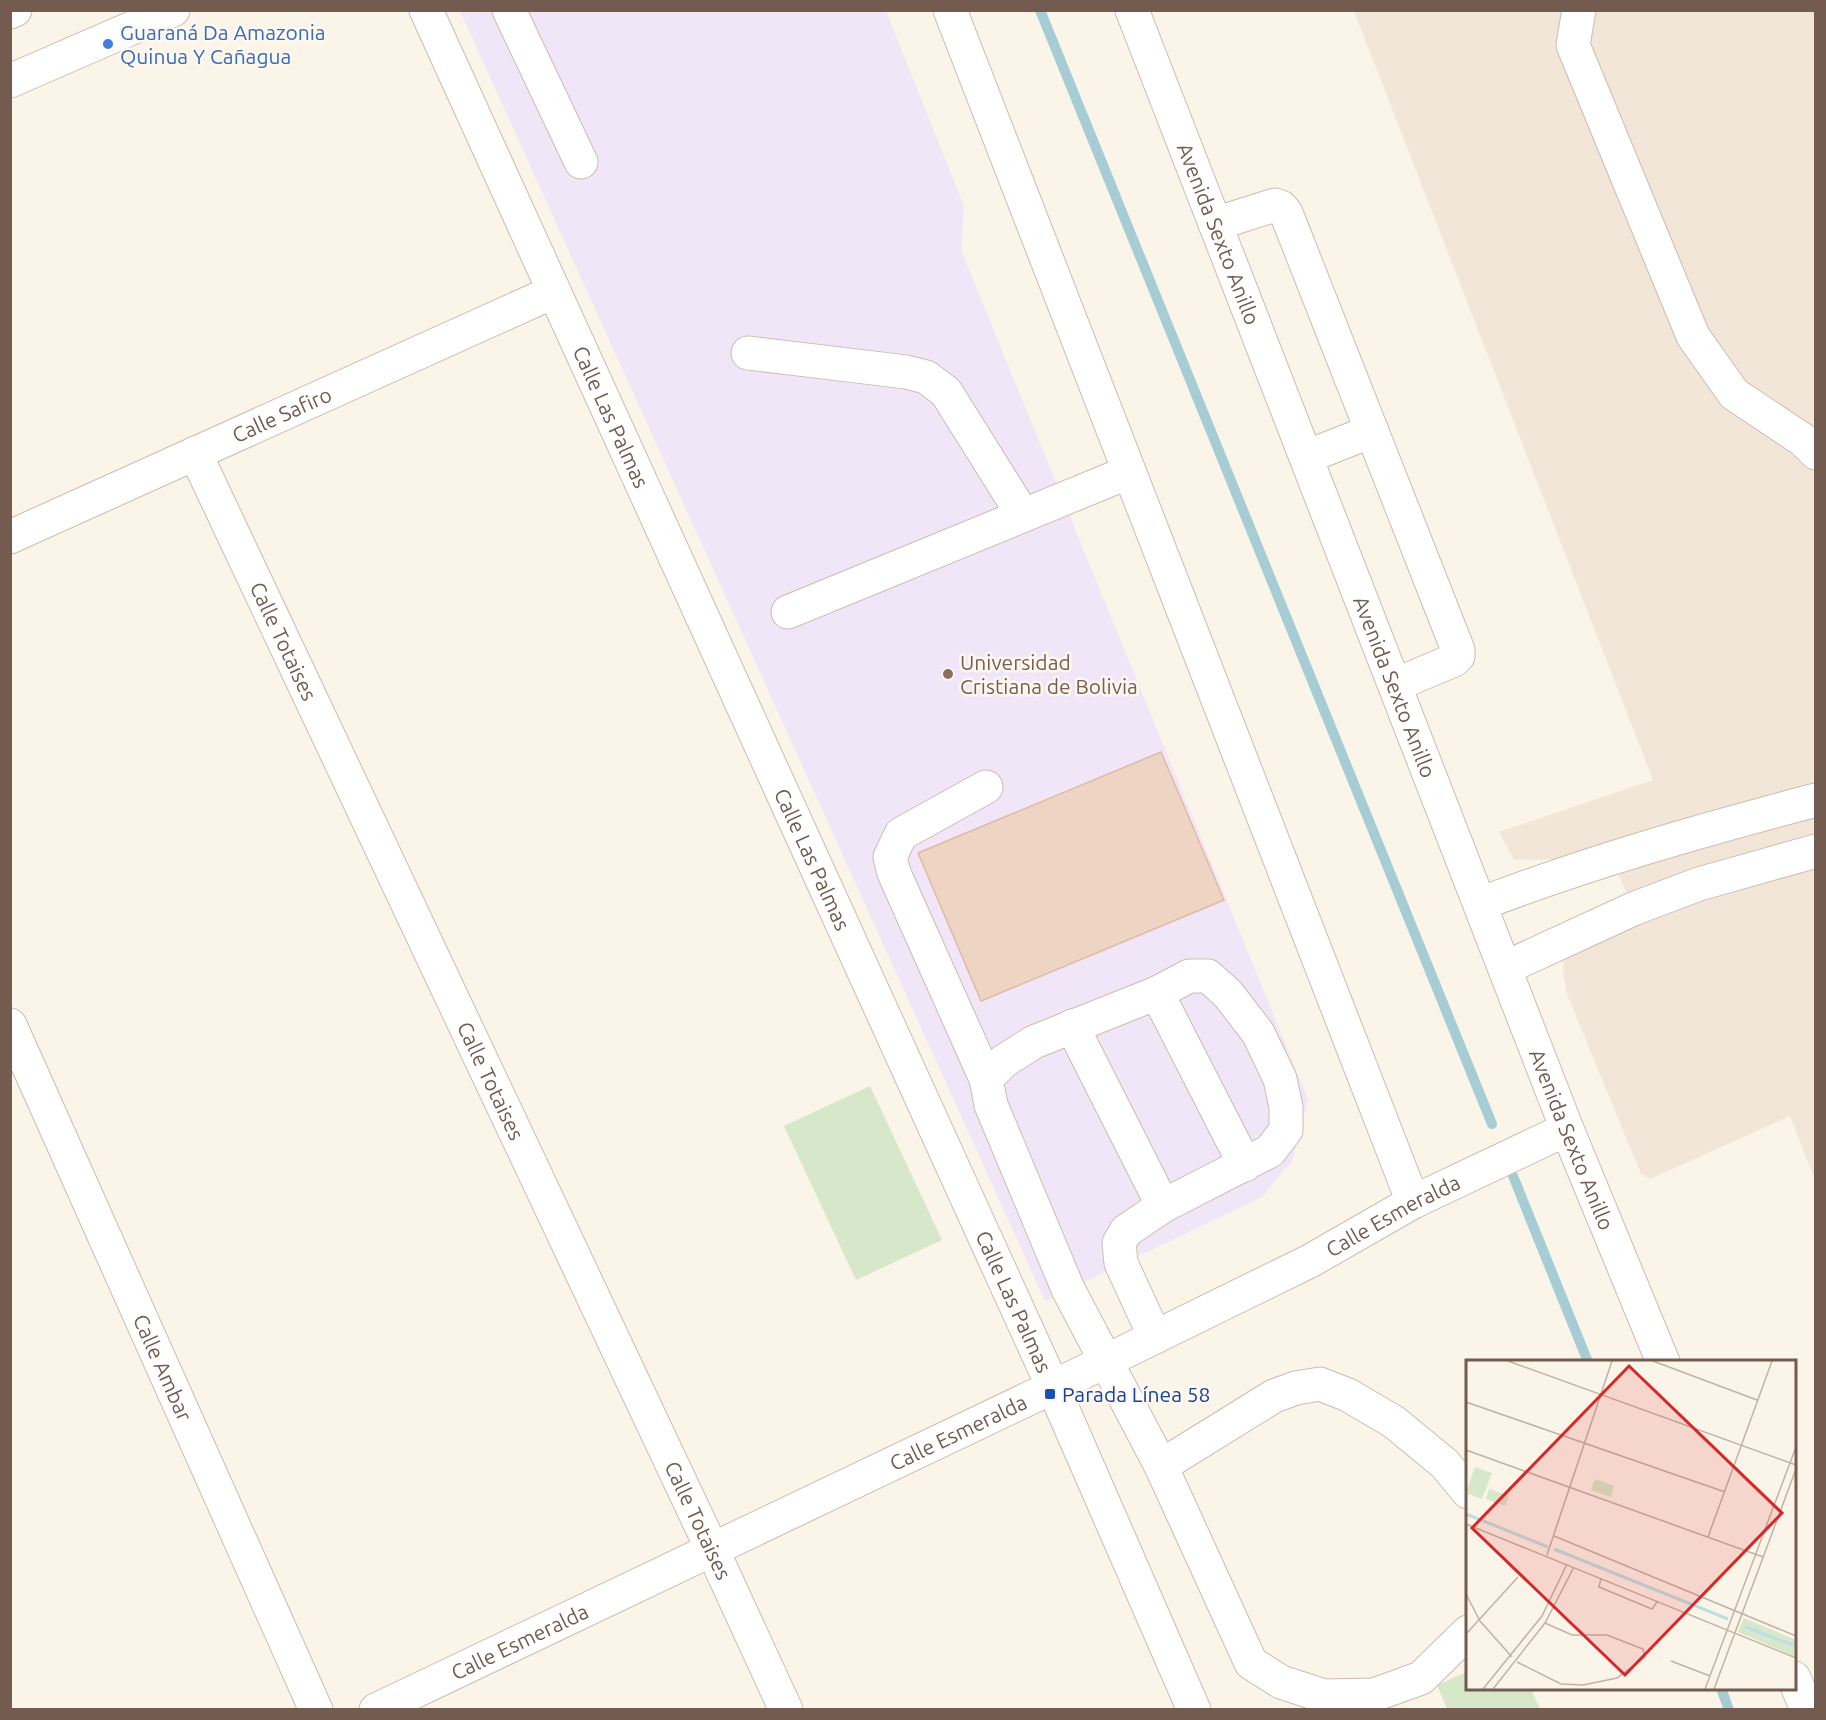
<svg xmlns="http://www.w3.org/2000/svg" width="1826" height="1720" font-family="Ubuntu,sans-serif">
<style>
.residential{fill:#f2e6d8}
.education{fill:#f1e6f7}
.green{fill:#d6e8c9}
.lines{fill:none;stroke-linecap:round;stroke-linejoin:round}
.stream{stroke:#a6cdd4;stroke-width:10}
.building{fill:#eed4c3;stroke:#dfbaa5;stroke-width:1.5}
.minor-casing{stroke:#ccbcb0;stroke-width:35}
.minor{stroke:#fff;stroke-width:33}
.shop-dot{fill:#3f7fe0;stroke:#fef8f0;stroke-width:2}
.education-dot{fill:#8d6e63;stroke:#fef8f0;stroke-width:2}
.transit-dot{fill:#1a4fb4;stroke:#fef8f0;stroke-width:2}
.labels{text-anchor:middle;dominant-baseline:central;stroke-width:5;stroke-linejoin:round;paint-order:stroke}
.shop-label{font-size:21px;fill:#366cbe;stroke:#fef8f0;text-anchor:start}
.street-label{font-size:21px;fill:#735b4f;stroke:#fef8f0}
.education-label{font-size:21px;fill:#785e54;stroke:#fef8f0;text-anchor:start}
.transit-label{font-size:21px;fill:#164399;stroke:#fef8f0;text-anchor:start}
.inset-river{fill:none;stroke:#bfdee3;stroke-width:3}
.inset-road{fill:none;stroke:#c1b2a6;stroke-width:1.5}
.view{fill:#d62828;fill-opacity:0.15;stroke:#d62828;stroke-width:3}
.inset-edge{fill:none;stroke:#735b4f;stroke-width:3}
</style>
<rect width="100%" height="100%" fill="#fbf4e9"/>
<path class="residential" d="M1354,11H1815V1180L1790,1116L1650,1179L1641,1174L1567,994L1563,971L1564,953L1633,909L1612,858L1514,860L1499,832L1653,780Z"/>
<path class="education" d="M460,11H886L964,206L961,250L1308,1099L1292,1161L1262,1197L1045,1301Z"/>
<path class="green" d="M870,1086L942,1240L856,1280L784,1126Z
M1467,1672L1468,1688L1531,1689L1540,1709H1447L1437,1685Z"/>
<g class="lines">
<path class="stream" d="M1040,10L1492,1124
M1513,1176L1588,1362
M1721,1688L1729,1710"/>
</g>
<path class="building" d="M1161,752L1224,900L981,1001L918,853Z"/>
<g class="lines">
<defs>
<g id="minor">
<path id="s1" d="M426,10L1053,1387L1194,1710"/>
<path d="M509,10L581,162"/>
<path d="M950,10L1413,1202"/>
<path id="s2" d="M1132,10L1567,1129L1663,1362"/>
<path d="M1579,10L1573,45L1693,336L1734,394L1803,440L1816,453"/>
<path d="M10,12L15,10"/>
<path d="M10,81L173,10"/>
<path d="M1215,224L1275,205L1281,207L1286,213L1458,650V656L1454,660L1395,685"/>
<path d="M748,353L906,372L926,377L946,392L1023,515"/>
<path id="s3" d="M195,453L712,1549L786,1710"/>
<path d="M1306,457L1372,431"/>
<path id="s4" d="M10,537L553,292"/>
<path d="M788,612L1129,472"/>
<path d="M986,787L901,834L890,857L894,873L986,1079"/>
<path d="M1480,904C1590,862 1702,830 1816,800"/>
<path d="M1505,968L1633,909L1699,884L1816,851"/>
<path d="M1157,993L1245,1165"/>
<path id="s5" d="M10,1025L316,1710"/>
<path d="M1072,1026L1163,1206"/>
<path d="M1155,1337L1121,1263L1119,1243L1126,1231L1163,1206L1270,1151L1286,1130V1107L1280,1079L1258,1033L1228,994L1208,976H1189L1157,993L1034,1042L1004,1061L986,1079L991,1105L1068,1289L1161,1466L1251,1663L1281,1682L1324,1696L1374,1695L1421,1678L1468,1632"/>
<path d="M1161,1466L1274,1396L1296,1388L1320,1384L1348,1395L1394,1422L1445,1464L1468,1492"/>
<path d="M1794,1678L1807,1710"/>
<path id="s6" d="M376,1710L1053,1387L1310,1261L1413,1202L1567,1129"/>
</g>
</defs>
<use href="#minor" class="minor-casing"/>
<use href="#minor" class="minor"/>
</g>
<circle class="shop-dot" cx="108" cy="44" r="6"/>
<circle class="education-dot" cx="948" cy="674" r="6"/>
<rect class="transit-dot" x="1044" y="1388" width="12" height="12" rx="3"/>
<g class="labels">
<g class="shop-label">
<text x="120" y="32">Guaraná Da Amazonia<tspan x="120" dy="24">Quinua Y Cañagua</tspan></text>
</g>
<g class="street-label">
<text stroke="none"><textPath href="#s2" startOffset="240">Avenida Sexto Anillo</textPath></text>
<text stroke="none"><textPath href="#s4" startOffset="298">Calle Safiro</textPath></text>
<text stroke="none"><textPath href="#s1" startOffset="447">Calle Las Palmas</textPath></text>
<text stroke="none"><textPath href="#s3" startOffset="208">Calle Totaises</textPath></text>
<text stroke="none"><textPath href="#s2" startOffset="726">Avenida Sexto Anillo</textPath></text>
<text stroke="none"><textPath href="#s1" startOffset="933">Calle Las Palmas</textPath></text>
<text stroke="none"><textPath href="#s3" startOffset="694">Calle Totaises</textPath></text>
<text stroke="none"><textPath href="#s2" startOffset="1212">Avenida Sexto Anillo</textPath></text>
<text stroke="none"><textPath href="#s6" startOffset="1131">Calle Esmeralda</textPath></text>
<text stroke="none"><textPath href="#s1" startOffset="1419">Calle Las Palmas</textPath></text>
<text stroke="none"><textPath href="#s5" startOffset="375">Calle Ambar</textPath></text>
<text stroke="none"><textPath href="#s6" startOffset="645">Calle Esmeralda</textPath></text>
<text stroke="none"><textPath href="#s3" startOffset="1180">Calle Totaises</textPath></text>
<text stroke="none"><textPath href="#s6" startOffset="159">Calle Esmeralda</textPath></text>
</g>
<g class="education-label">
<text x="960" y="662">Universidad<tspan x="960" dy="24">Cristiana de Bolivia</tspan></text>
</g>
<g class="transit-label">
<text x="1062" y="1394">Parada Línea 58</text>
</g>
</g>
<g transform="translate(1466 1360)">
<rect width="330" height="330" fill="#fbf4e9"/>
<path d="M9,107L26,113L16,139L0,133ZM129,119L148,126L145,137L125,130ZM23,129L43,136L39,146L20,139ZM278,258L330,280V297L272,272Z" fill="#d6e8c9"/>
<path class="inset-river" d="M0,154L82,187M88,189L262,259M279,267L330,286"/>
<path class="inset-road" d="M42,1L330,105M187,1L291,40M0,42L259,132M0,90L297,197M0,164L330,298M88,176L330,276M242,177L306,1M81,195L146,1M135,218L133,227L186,249L191,242M0,234L14,261L46,297M0,274L52,217M205,301L244,316M51,302L95,324L117,325L151,318L179,297L177,289L141,275H106L79,263M17,329L76,256L101,204M27,329L79,263L108,207M239,329L330,87M248,329L330,109"/>
<path class="view" d="M163,6L316,153L159,315L6,168Z"/>
<rect width="330" height="330" class="inset-edge"/>
</g>
<rect width="1826" height="1720" fill="none" stroke="#735b4f" stroke-width="24"/>
</svg>
